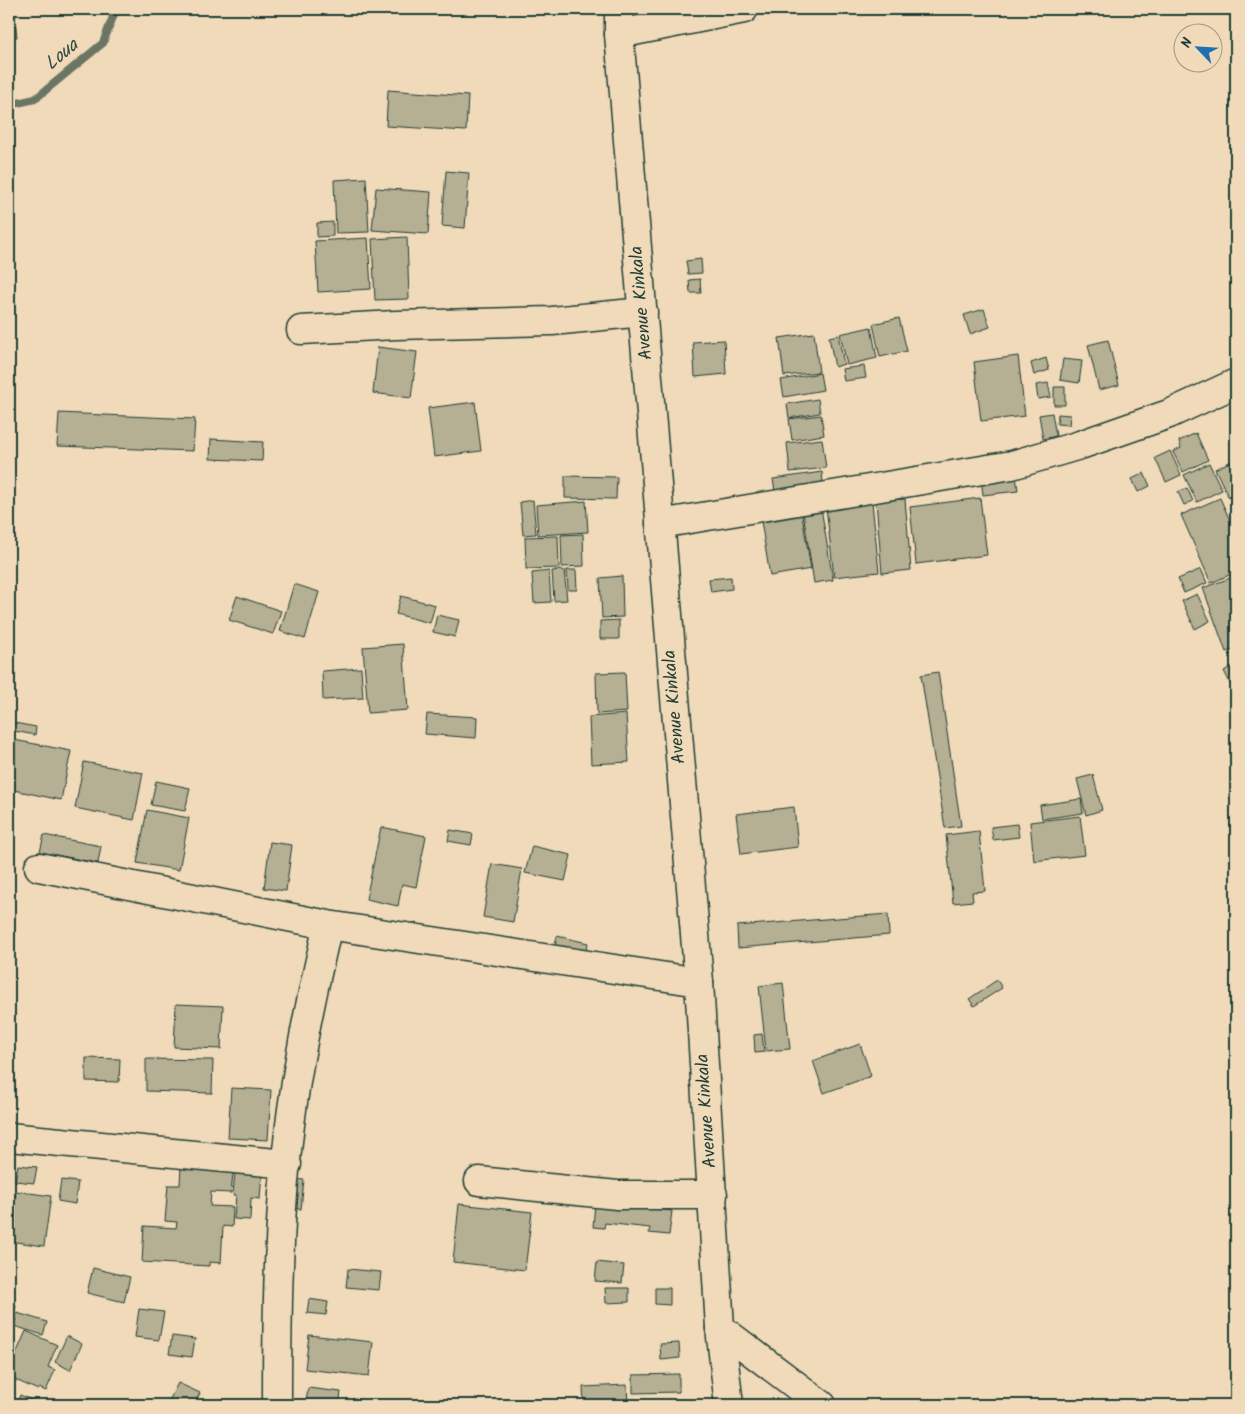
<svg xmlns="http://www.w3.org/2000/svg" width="1245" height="1414" font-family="Kalam,sans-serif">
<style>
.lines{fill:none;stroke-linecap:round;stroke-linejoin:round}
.stream{stroke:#6b7664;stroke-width:8}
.building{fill:#b5af94;stroke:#1f3d34}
.minor-casing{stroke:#1f3d34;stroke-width:31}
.major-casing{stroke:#1f3d34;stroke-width:31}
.minor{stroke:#f0dab9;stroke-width:28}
.major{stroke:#f0dab9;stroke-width:28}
.labels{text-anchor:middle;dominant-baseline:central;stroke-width:5;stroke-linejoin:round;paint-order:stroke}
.street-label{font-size:18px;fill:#1f3d34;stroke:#f0dab9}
.water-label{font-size:19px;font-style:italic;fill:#324b40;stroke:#f0dab9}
</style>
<rect width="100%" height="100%" fill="#f0dab9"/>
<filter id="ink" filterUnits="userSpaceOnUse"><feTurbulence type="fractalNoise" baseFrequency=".02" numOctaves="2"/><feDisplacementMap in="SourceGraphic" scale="10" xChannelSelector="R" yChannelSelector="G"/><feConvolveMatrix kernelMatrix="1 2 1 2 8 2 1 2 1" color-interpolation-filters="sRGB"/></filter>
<g filter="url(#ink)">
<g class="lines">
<path class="stream" d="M9,105L35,99L103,43L116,9"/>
</g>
<path class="building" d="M9,9H14L17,37L9,38Z
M388,90L468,96L466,131L386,126Z
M446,171L469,173L465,228L442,226Z
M366,178L369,232L336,233L334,180Z
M376,188L431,192L428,234L372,230Z
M333,222V236L317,237V223Z
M407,237L409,299L375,300L372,239Z
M368,238L371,289L318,292L315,241Z
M701,259L702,273L688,274L686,261Z
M700,279L701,293H690L689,280Z
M984,309L990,327L970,334L964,315Z
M899,318L907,351L880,357L873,324Z
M871,327L877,358L847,365L840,334Z
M814,333L819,372L784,376L779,338Z
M838,335L844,364L835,367L829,337Z
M724,340L726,374L695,377L693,342Z
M1108,340L1119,385L1099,390L1088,345Z
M378,347L417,352L411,398L373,393Z
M1018,356L1025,416L981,421L974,362Z
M1046,358L1049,370L1034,375L1031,363Z
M1063,359L1082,361L1079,383L1060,380Z
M864,366L866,378L844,381L842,369Z
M820,373L823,390L784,397L781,380Z
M1048,383L1051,397L1038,399L1036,385Z
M1054,387H1065V405H1054Z
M818,399L820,413L789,418L787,404Z
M475,402L481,451L434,457L428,408Z
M59,413L195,419L193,451L57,446Z
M1052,413L1056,436L1043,439L1039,415Z
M1058,414L1070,415L1069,425L1057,424Z
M821,415L824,435L792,440L789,419Z
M1196,433L1208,460L1183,472L1173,452L1181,448L1179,441Z
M211,439L263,442L262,461L210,459Z
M822,439L826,468L790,472L787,443Z
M1170,451L1181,475L1166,482L1155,458Z
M1236,459V501V500L1231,502L1215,469Z
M1209,463L1222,490L1197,502L1184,475Z
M1015,468L1018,491L983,495L980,471Z
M822,472L823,483L775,491L773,479Z
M1144,473L1150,486L1138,492L1132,479Z
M565,476L617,477L616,499L565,498Z
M1187,488L1193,501L1184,505L1178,492Z
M980,498L987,555L916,564L910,507Z
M1220,498L1236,534V572L1211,583L1181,515Z
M905,499L911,570L882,573L876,501Z
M533,500L536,534L523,535L520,502Z
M586,501L588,532L538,535L536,505Z
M872,502L879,572L834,577L826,507Z
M821,508L833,580L814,583L803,512Z
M801,510L811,569L770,576L761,521Z
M583,534L584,566L562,567L561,535Z
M558,536L559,568L526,569L525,537Z
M1201,569L1207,583L1184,593L1178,579Z
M564,570L567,600L554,601L552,571Z
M567,570H576L577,590H568Z
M549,571L551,602L534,603L532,573Z
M622,576L623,617L602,618L600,578Z
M1236,576V649L1226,652L1203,588Z
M731,577L732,589L711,592L709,579Z
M294,584L319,592L305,639L280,631Z
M1197,594L1210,621L1195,629L1182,601Z
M237,596L281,611L273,634L229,620Z
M401,596L435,605L430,623L396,614Z
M437,615L459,620L455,637L433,632Z
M619,620V639H600V621Z
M403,644L408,710L368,713L363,647Z
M1236,664V695L1224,671Z
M361,668L363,698L323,700L322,671Z
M625,672L627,712L597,714L596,673Z
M938,672L961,826L945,828L921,675Z
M427,714L477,717L476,738L425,734Z
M626,714L629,762L591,764L589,717Z
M9,722L36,727L35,735L9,730Z
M9,739L71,751L61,800L9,789Z
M84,762L143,773L134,820L75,808Z
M1093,775L1102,810L1086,815L1077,779Z
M156,781L190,788L185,811L151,805Z
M1081,799L1083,813L1042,819L1040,805Z
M794,807L798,847L741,854L736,814Z
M147,810L189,818L179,870L137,863Z
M1080,816L1085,855L1034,861L1030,822Z
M1017,824L1019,837L993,840L991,827Z
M381,827L426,836L416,887L402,884L398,906L366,899Z
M450,830L473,834L471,845L448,841Z
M979,831L985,891L972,892L973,901L953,903L946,835Z
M44,835L101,846L98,863L40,852Z
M270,842L292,845L286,891L264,888Z
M532,846L571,855L565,881L525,873Z
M492,864L522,869L513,922L483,917Z
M888,914L889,935L738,948L737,926Z
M557,936L588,943L584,957L554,950Z
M997,980L1002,988L974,1006L969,999Z
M783,983L790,1049L766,1051L759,986Z
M176,1004L223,1006L221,1049L174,1047Z
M762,1034L764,1052L755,1053L754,1035Z
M860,1044L871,1076L824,1093L813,1061Z
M86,1058L120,1059L119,1082L86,1081Z
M146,1059L213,1060L212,1093L146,1091Z
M231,1088L271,1090L268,1140L228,1138Z
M18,1165L37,1167L34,1183L15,1181Z
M181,1165L233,1173L231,1193L211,1192L210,1206L233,1207L232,1227L223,1226L221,1263L209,1262V1266L142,1262L144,1226L176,1228L177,1222L165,1221L168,1185H180Z
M235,1171L262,1172L260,1199L251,1198L250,1220L234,1219L236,1195H233Z
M295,1179L304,1180L301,1209L292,1208Z
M61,1180L78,1182L75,1204L58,1201Z
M16,1191L51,1196L44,1246L9,1241Z
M595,1203L672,1211L669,1235L649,1233L650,1228L605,1223L604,1228L593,1227Z
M459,1204L532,1212L525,1270L453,1262Z
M597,1262L624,1265L622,1283L595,1281Z
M93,1268L130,1277L124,1302L87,1293Z
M348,1269L381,1272L379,1290L346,1287Z
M605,1288H629V1302L606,1303Z
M655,1288H670V1305L655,1304Z
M309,1299L328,1302L326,1315L307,1313Z
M9,1304L16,1306L9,1326Z
M139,1309L164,1312L159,1340L135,1337Z
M17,1313L47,1322L43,1335L14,1326Z
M26,1331L57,1345L48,1367L55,1370L46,1391L39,1388L38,1390L9,1377V1370Z
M309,1335L373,1342L369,1376L305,1369Z
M67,1336L82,1344L70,1370L55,1362Z
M172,1336L195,1339L192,1357L169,1354Z
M679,1343L680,1358L661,1360L660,1344Z
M679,1374V1392L633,1393V1375Z
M178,1383L200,1393L194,1405H167Z
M627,1385L628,1405H584L583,1387Z
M308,1388L341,1392L339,1405L306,1403Z
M20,1395L44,1405H16Z"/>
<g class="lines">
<defs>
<path id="minor" d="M619,34L744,9
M301,330L396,325L552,321L643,312
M660,524L1012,465L1080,445L1169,414L1236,383
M39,867L328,925L699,982
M9,1137L287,1164
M479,1181L617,1195H713
M720,1328L822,1405
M277,1405C277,1314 278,1223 289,1133C297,1063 312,994 328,925"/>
<path id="major" d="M619,9V34L699,982L720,1328L729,1405"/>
</defs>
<use href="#minor" class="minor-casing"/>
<use href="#major" class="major-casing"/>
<use href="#minor" class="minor"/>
<use href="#major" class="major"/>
</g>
</g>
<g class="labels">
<g class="street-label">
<text transform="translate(642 303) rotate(-95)">Avenue Kinkala</text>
<text transform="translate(675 707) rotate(-95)">Avenue Kinkala</text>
<text transform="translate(707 1111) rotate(-94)">Avenue Kinkala</text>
</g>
<g class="water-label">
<text transform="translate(62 55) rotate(-40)">Loua</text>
</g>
</g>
<rect width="1245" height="1414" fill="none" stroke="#f0dab9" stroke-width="30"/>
<rect x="15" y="15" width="1215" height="1384" fill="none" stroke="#1f3d34" stroke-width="2" filter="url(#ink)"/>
<g transform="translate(1198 48) rotate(295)"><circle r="24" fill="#f0dab9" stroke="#9c9b84"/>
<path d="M0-4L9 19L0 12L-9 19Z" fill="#1f6fb2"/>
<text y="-8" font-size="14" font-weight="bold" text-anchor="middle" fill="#1f3d34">N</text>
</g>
</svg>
